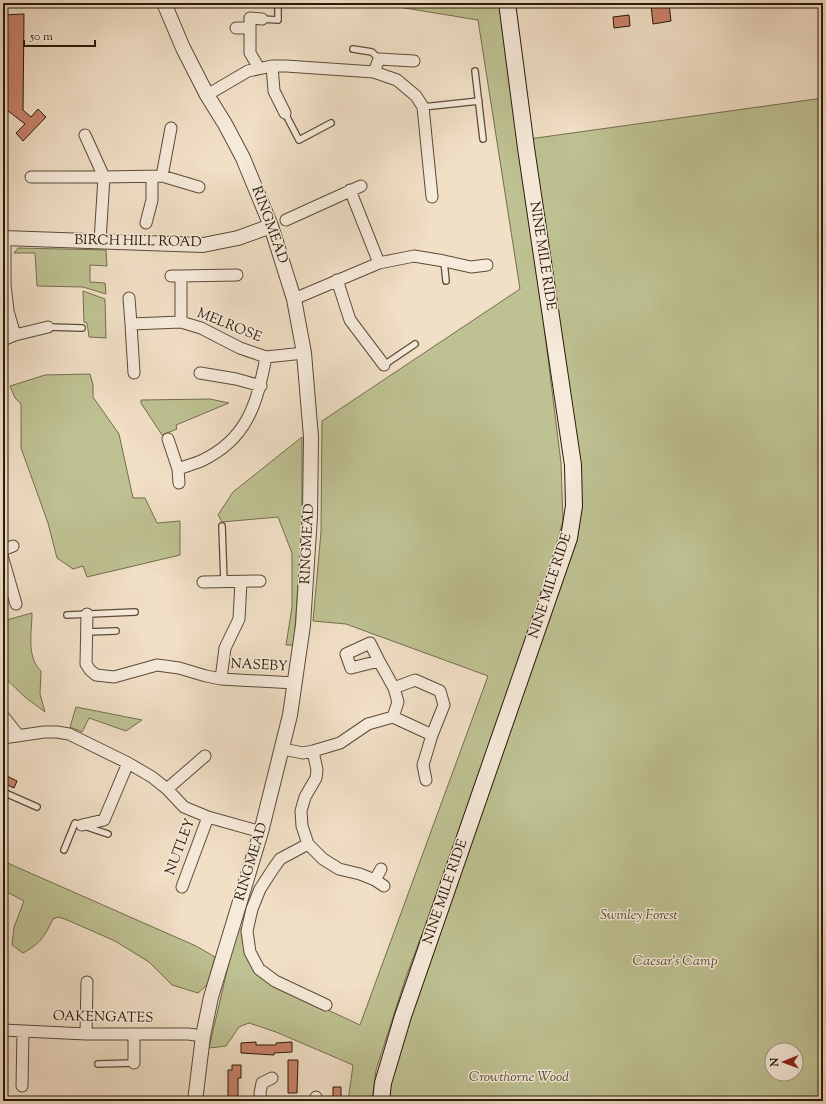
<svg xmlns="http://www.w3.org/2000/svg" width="826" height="1104" font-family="'Sorts Mill Goudy',serif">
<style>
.green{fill:#bec192;stroke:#736e4e;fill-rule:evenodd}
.building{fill:#ca816b;stroke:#281a09}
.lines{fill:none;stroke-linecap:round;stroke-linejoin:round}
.service-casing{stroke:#5a4b38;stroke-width:8}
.minor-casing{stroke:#5a4b38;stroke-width:13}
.tertiary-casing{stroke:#5a4b38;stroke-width:16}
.secondary-casing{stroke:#281a09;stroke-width:18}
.service{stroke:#f6eada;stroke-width:5.5}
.minor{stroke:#f6eada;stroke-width:11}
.tertiary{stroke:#f6eada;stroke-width:14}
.secondary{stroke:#f6eada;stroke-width:16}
.labels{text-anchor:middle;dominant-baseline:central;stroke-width:3;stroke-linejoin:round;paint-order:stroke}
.street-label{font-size:14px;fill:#281a09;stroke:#f6eada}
.park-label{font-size:14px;font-style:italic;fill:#554c32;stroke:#f6eada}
</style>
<rect width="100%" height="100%" fill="#f1dfc6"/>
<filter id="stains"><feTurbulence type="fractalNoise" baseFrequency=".005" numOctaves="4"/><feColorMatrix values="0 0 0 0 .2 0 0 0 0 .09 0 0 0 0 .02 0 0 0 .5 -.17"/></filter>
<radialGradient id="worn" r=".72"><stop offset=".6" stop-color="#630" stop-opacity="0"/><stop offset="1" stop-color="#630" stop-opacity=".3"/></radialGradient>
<path class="green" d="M374,3H504L561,463L563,521L513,691L406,977L376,1070L372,1101H348L353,1065L276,1032L249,1023L239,1027L226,1046L209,1048L237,928L243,930L268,982L360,1025L488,676L346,624L313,621L321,532L322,421L520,289L478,20Z
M823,98V1101H387L390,1072L578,524L529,139ZM772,1050H796V1074H772Z
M18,248L106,250L107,266L90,265V282L105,283L106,294L83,287L37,286L35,253H14Z
M83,291L105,299L106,338L89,337L87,323L84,322Z
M90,374L93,385V397L119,434L133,498H145L157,523L180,521V555L87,577L83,566L73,569L57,558L48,523L21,448V404L15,398L10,386L45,375Z
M210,399L229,403L176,425L177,429L162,435L141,403V400Z
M302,437V525L294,645H286L292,607V553L278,517L222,522L218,515L233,492Z
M32,613C32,631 26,657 41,671L40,694L45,712L26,698L3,676V621Z
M76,707L142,720L126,731L89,718L82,732L70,727Z
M3,861L196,946L215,957L207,985L198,993L172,985L149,962L115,941L65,919L58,917L53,919C44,937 41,943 23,953L12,945L14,927L24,901L3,890Z"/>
<path class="building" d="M669,3L671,21L653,24L651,5Z
M24,14L23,110L31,117L38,109L46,117L23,141L16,133L25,124L3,107V15Z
M629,15L630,26L614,28L613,17Z
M3,774L17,781L14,788L3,783Z
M256,1042V1045H276V1043L292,1042V1052L274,1053V1055L241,1053V1043Z
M288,1060H298L297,1093H288Z
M232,1065H241V1078H238V1101H228V1070H232Z
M333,1087H341V1101H333Z"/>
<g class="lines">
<defs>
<path id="service" d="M262,19L278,20V5
M353,49L372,52L379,59
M475,71L483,139
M423,107L479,101
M285,113L299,140L331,123
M444,261L446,281
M48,327L82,328
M384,365L415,344
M222,526L224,582
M67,615L135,612
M87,632L116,631
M3,792L37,807
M64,850L75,823L108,834
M98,1064L134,1063"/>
<path id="minor" d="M236,28H250V53L259,68
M250,28V18L262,19
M272,66L274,91L285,113
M374,72L379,59L414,61
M207,95L248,71L272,66H286L374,72L397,80L416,96L423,107L432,197
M162,176L171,128
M31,177H104L85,135
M350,190L379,263
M286,220L361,186
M146,223L152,200V176
M100,241L104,177L162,176L199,187
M171,276H181
M337,280L350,320L384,365
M129,298L131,324
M294,299L379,263L414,256L444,261L471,267L487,265
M181,322V276L237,275
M15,335L48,327
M3,340L15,335L8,311L5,285V238
M134,373L131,324L181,322L201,328L240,348L266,357L304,353
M200,373L236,379L261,386
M168,439L178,469C186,466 194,464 201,461C248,439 257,403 266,357
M178,469L179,483
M3,550L13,546
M3,559L16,604
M203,582L260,581
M87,614L86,664L90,670L96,675L114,677L157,665L179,668L206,676L221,679L295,683
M221,679L225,648L239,619L241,582
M394,688L415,680L440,691L444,705L432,735L423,765L426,780
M3,716L19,736
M393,717L432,735
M3,738L44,732H57L69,734L128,763L152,777L167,789L184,807L208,817L261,832
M283,749L303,753L313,751L340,743L368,724L393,717L398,702L394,688L379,661L351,668L346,654L370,643L379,661
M313,751L317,770L316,778L305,797L301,811L302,826L308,844L323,859L339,869L360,874L375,880L384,886
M167,789L205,756
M82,825L104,820L128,763
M308,844L280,859L271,872L260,889L252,909L247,931L250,952L259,969L275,981L326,1005
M375,880L381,869
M182,887L208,817
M3,1030L86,1034H188L203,1036
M86,1034L87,982
M134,1063V1034
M22,1086L23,1032
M316,1097V1101
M261,1101L260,1093L262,1083L272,1078"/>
<path id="tertiary" d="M164,3L183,48L207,95L225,124L243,158L271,226L294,299L304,353L311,437L310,516L303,625L290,715L261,832L211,997L203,1036L195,1101
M3,238L203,245L238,238L271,226"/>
<path id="secondary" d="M381,1101L383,1083L403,1016L569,538L574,506L573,465L526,148L507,3"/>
</defs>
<use href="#service" class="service-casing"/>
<use href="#minor" class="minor-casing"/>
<use href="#tertiary" class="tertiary-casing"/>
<use href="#secondary" class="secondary-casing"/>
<use href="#service" class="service"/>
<use href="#minor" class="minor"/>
<use href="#tertiary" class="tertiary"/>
<use href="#secondary" class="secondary"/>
</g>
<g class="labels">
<g class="street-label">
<text transform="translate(269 225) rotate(70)">RINGMEAD</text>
<text transform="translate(138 242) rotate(1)">BIRCH HILL ROAD</text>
<text transform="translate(542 256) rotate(81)">NINE MILE RIDE</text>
<text transform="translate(229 326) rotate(22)">MELROSE</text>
<text transform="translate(308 544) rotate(-87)">RINGMEAD</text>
<text transform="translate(551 586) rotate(-72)">NINE MILE RIDE</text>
<text transform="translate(259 666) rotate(3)">NASEBY</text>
<text transform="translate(181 847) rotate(-69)">NUTLEY</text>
<text transform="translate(252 862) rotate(-73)">RINGMEAD</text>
<text transform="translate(446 892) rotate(-71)">NINE MILE RIDE</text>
<text transform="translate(103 1018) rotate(1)">OAKENGATES</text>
</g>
<g class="park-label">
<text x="639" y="916">Swinley Forest</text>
<text x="675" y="962">Caesar's Camp</text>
<text x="519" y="1078">Crowthorne Wood</text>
</g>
</g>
<rect width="826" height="1104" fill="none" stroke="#f1dfc6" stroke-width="16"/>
<rect x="4" y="4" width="818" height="1096" fill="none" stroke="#281a09" stroke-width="2"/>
<rect x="8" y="8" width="810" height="1088" fill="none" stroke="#281a09"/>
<g transform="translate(784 1062) rotate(269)"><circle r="19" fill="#f6eada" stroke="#a49786"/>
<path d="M0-3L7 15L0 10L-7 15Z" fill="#8f2418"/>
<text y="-6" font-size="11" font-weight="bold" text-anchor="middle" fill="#281a09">N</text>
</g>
<path d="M24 40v6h71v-6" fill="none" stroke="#281a09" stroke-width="2"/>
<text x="30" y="40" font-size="12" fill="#281a09" stroke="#f6eada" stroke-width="3" paint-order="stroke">50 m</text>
<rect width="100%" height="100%" filter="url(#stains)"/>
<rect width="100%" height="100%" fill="url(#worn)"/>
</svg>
